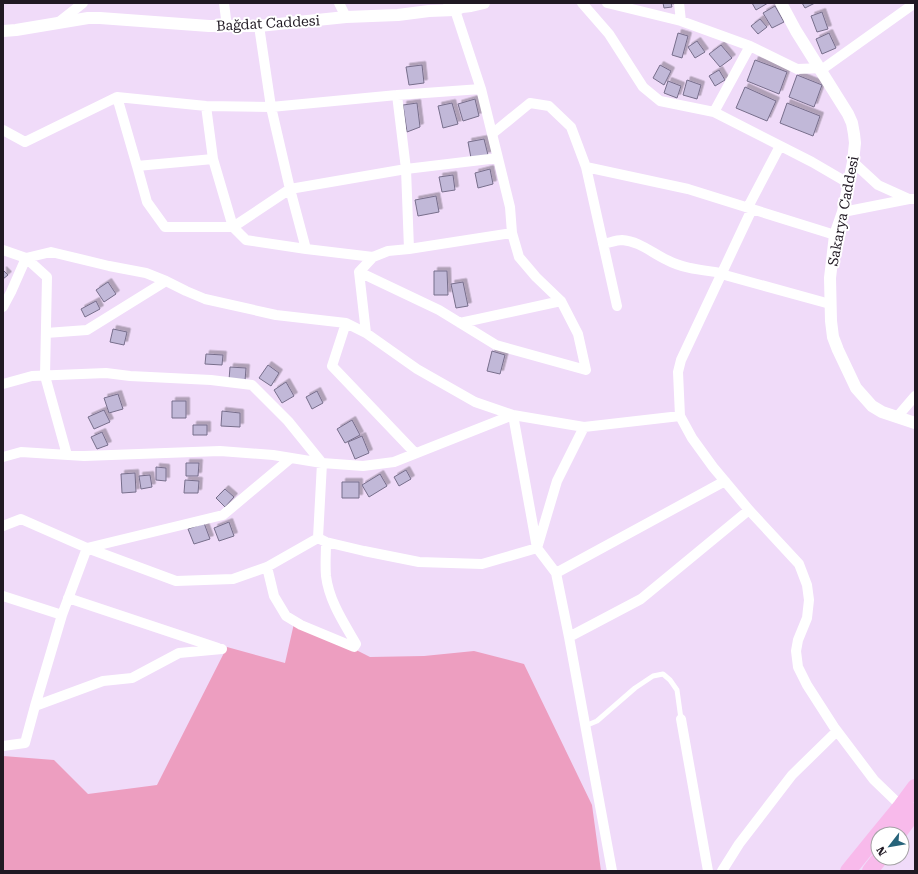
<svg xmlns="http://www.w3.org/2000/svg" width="918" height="874" font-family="'Roboto Serif',serif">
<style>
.green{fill:#ed9ec0}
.building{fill:#c1b8d8;stroke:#776e8b;filter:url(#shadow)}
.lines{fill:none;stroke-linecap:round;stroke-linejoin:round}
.service{stroke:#fff;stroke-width:5}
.minor{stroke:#fff;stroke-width:10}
.tertiary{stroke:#fff;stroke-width:12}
.trunk{stroke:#f8baeb;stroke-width:16}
.labels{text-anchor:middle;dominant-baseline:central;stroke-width:4;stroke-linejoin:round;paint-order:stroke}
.street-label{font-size:14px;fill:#201923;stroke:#fff}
</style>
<defs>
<filter id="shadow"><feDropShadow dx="3.5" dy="-3.5" stdDeviation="0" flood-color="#0004"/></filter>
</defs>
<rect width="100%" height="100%" fill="#f0dbf9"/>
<path class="green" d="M295,619L370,657L424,656L474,651L524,664L592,805L601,871H3V756L54,760L88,794L157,785L227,647L285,663Z"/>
<path class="building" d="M663,3H671L672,7L664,8Z
M752,3H768L756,10Z
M802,3H815L805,8Z
M775,6L784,22L772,28L763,13Z
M822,12L828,29L817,32L811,16Z
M760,19L767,27L758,34L751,26Z
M678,33L688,36L682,58L672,55Z
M829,33L836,48L822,54L816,39Z
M697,41L705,52L695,58L688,47Z
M721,45L732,58L720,67L709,54Z
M755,60L787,72L779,94L747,81Z
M422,65L424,83L409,85L406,67Z
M660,65L671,71L664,85L653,78Z
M719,70L725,80L715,86L709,76Z
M797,75L822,85L814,107L789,97Z
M687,80L701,85L697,99L683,95Z
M668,81L681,86L677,98L664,93Z
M745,87L776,101L767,121L736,108Z
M475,99L479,116L463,121L458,104Z
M417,103L420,127L407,132L403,105Z
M452,103L458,124L443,128L438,106Z
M787,103L820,116L813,136L780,123Z
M484,139L488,155L471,158L468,142Z
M490,169L493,184L478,188L475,173Z
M453,175L455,190L442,192L439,177Z
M436,196L439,212L418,216L415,200Z
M3,270L8,275L3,279Z
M434,271H447L448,295H434Z
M108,282L116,294L104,302L96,290Z
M463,282L468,306L456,308L451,284Z
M96,301L100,309L85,317L81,309Z
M113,329L127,332L124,345L110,342Z
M492,351L505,355L500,374L487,371Z
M206,354L223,355L222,365L205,364Z
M268,365L279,373L271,386L259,378Z
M230,367L246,368L245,381L229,380Z
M286,382L294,396L282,403L274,390Z
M317,391L323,403L312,409L306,397Z
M118,394L123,409L109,413L104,398Z
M172,401H186V418H172Z
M104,410L110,422L94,429L88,417Z
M222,411L240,413V427L221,426Z
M352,420L360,435L345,443L337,429Z
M193,425H207V435H193Z
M102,432L108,445L97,449L91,437Z
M362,436L369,453L355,459L348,442Z
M186,463H199L198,476H186Z
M156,467L166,468V481L156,480Z
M406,470L411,479L399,486L394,477Z
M135,473L136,492L122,493L121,474Z
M380,474L387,486L369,497L362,485Z
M150,475L152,487L141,489L139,476Z
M185,480L199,481L198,493H184Z
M342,482H359V498H342Z
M225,489L234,497L225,507L216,498Z
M229,522L234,536L219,541L214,528Z
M204,523L210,539L194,544L188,529Z"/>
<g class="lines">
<path class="service" d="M585,726L597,721L635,688L653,676L663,674L670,680L677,690L681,719"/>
<path class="minor" d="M224,3L227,27
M339,3L346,17
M582,3L609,34L643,87L660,101L714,112L750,46
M607,3L681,21L750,46L797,69L824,68L915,3
M679,3L681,21
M59,22L83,3
M259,26L271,107L290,189L306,249
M117,97L137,166L213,159
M206,106L213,159L233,227L290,189L406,169L397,95
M714,112L812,162L848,183
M3,130L25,142L117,97L206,106L271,107L397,95L481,89
M492,134L530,103L549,106L571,127L586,167L617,306
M853,162L878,185L909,199
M137,166L147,202L165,227H233L246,240L306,249L373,257
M586,167L688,189L835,235
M748,207L780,146
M752,209L681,360L678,372L680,416L692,438L713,467L749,510L799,564L807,585L809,600L807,618L798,640L796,651L798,667L807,685L834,727L874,780L901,806
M843,212L909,199H915
M603,244C609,243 616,240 622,240C639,241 652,253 667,260C684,269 703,270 722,273
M409,249L406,169L498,158
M3,250L26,258L51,252L109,266L146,273L166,281L186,291L205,299L276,315L346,323L366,333L417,369L475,402L513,415L584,427L680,416
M359,272L439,310L496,345L586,370L578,334L561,301L536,277L519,257L512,233L510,207L481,89L455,10L448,3
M721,274L830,304
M3,307L11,292L26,258L47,277L45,376L67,455
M346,323L332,366L415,453
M460,323L561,301
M46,333L87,330L166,281
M366,333L359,272L373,257L388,251L409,249L512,233
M3,384L32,376L106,373L130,376L211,380L252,385L288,421L322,463L318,538
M897,417L915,396
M584,427L557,481L537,548L556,573L569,637L612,871
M3,457L21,452L84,456L220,451L273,455L322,463L363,466L394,462L513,415
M3,526L21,519L87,548L176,581L233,579L267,567L318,538
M318,538L326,542L364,551L419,562L482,564L537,548L513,415
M87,548L223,515L291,458
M267,567L274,596L286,616L301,625L354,647L356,644C344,623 329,601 326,576C325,565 326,554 326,542
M556,573L725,481
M3,596L62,615
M68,598L218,648
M569,637L641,599L749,510
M35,706L103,681L132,678L179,653L222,649
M681,719L708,871
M3,746L25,743L35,706L62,615L87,548
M722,871L739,844L792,775L837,731"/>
<path class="tertiary" d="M781,3L796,31L848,114L852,123L854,134L855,143L853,162L843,212L835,235L830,278L831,321L833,337L838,350L856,388L872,406L882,412L915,423
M3,31L16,30L88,18H100L209,26H259L346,17L398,15L429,11L455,10L462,7L471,6L484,3"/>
<path class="trunk" d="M878,834L901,806L915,787
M898,834L915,811
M848,871L878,834
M870,871L880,858"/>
</g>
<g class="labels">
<g class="street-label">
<text transform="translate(268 23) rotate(-3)">Bağdat Caddesi</text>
<text transform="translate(843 211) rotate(-79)">Sakarya Caddesi</text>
</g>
</g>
<rect width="918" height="874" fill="none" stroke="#201923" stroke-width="8"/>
<g transform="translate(890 846) rotate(239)"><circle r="19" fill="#ffffff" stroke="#a6a3a7"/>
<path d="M0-3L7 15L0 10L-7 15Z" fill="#26637a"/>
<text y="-6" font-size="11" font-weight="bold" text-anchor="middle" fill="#201923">N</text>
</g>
</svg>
